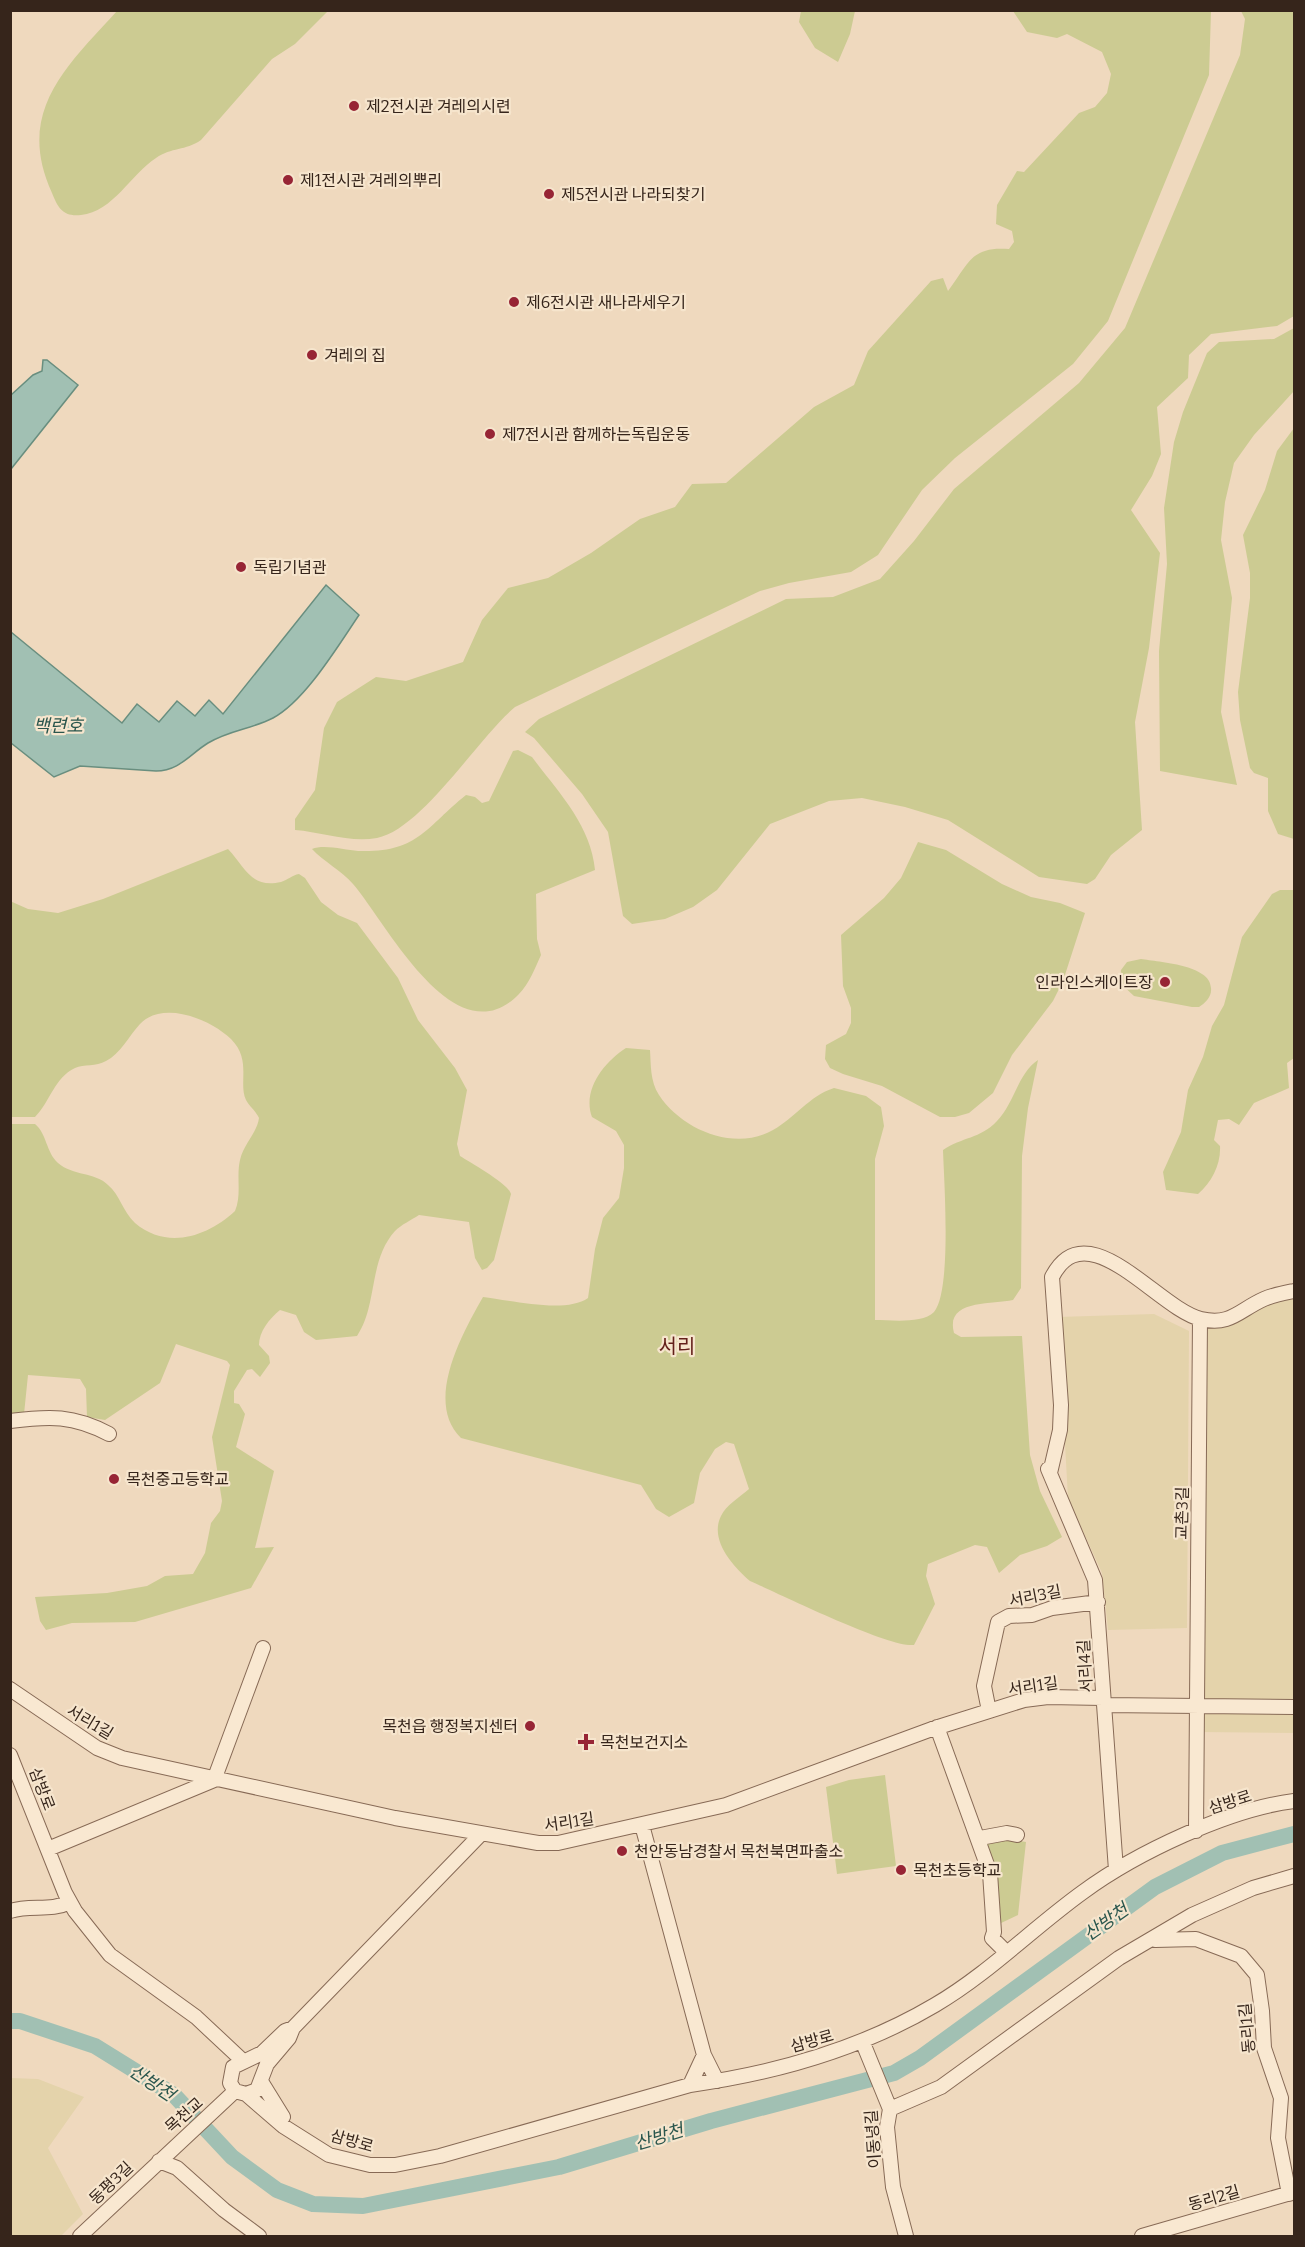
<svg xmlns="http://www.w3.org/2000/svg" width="1305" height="2247" font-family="Bitter,'Noto Sans KR',serif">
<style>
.farmland{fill:#e4d3ab}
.green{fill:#cccb92}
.water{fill:#a1c0b3;stroke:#698e7f;stroke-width:1.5}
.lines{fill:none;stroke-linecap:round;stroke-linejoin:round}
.river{stroke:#a1c0b3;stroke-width:16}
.minor-casing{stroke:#876a56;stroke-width:16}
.minor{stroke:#f9e8d1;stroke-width:14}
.poi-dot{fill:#972535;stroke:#f6e5cd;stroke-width:2}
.labels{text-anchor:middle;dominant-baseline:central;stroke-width:4.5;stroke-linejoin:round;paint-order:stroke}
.poi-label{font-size:16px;fill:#36251b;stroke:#f6e5cd;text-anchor:start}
.street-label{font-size:16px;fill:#36251b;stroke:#f6e5cd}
.water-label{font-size:18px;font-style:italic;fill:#2a564d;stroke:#f6e5cd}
.quarter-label{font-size:20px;fill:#631f1a;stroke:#f6e5cd}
</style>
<rect width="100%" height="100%" fill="#efd9be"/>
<path class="farmland" d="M1294,1297V1703L1201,1704L1206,1324Z
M1154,1314L1189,1331L1187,1628L1108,1630L1102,1573L1068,1498L1058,1317Z
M1200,1712H1294V1733L1200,1732Z
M11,2078L38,2079L84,2097L48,2148L83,2214L61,2236H11Z"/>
<path class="green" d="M117,11V10L328,11L295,44L272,59L201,140C185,151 172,147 156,158C131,174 113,212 81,215C63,217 58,208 52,193C15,112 66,67 117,11Z
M801,11H855L850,34L838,62L815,48L799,22Z
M1013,11H1211L1209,75L1108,321L1073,364L955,458L922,490L878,555L851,572L789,583L760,591L515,707C478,738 422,829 377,838C350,843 322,832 295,830V819L315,790L324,728L337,702L376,677L406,681L463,662L482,620L508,588L548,578L591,553L640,519L675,507L692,484L726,483L814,407L854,385L868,351L931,281L943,278L948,291C969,263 971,246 1009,249L1014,242L1012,231L996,224L997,205L1017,171L1024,172L1079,113L1095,107L1107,93L1111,74L1102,52L1067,34L1057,38L1027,32Z
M1241,11H1294V316L1277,326L1211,334L1189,355L1188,378L1157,407L1161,454L1152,476L1131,510L1160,553L1149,648L1135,722L1142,830L1111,855L1095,879L1087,884L1039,877L948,820L905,807L862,798L829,801L770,824L717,890L693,907L665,919L632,924L623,916L608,832L582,794L534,738L525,732L539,719L786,599L833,597L880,579L914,541L954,489L1079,383L1125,328L1240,55L1245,19Z
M1294,328V391L1254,435L1234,463L1225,502L1221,540L1232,598L1221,712L1237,785L1160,771L1159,651L1167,564L1164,508L1174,442L1183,412L1207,353L1219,342L1274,339Z
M1294,428V839L1278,834L1268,811V778L1254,773L1250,768L1240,720L1238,692L1250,598V573L1243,535L1265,490L1277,451Z
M518,750L532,757C558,792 591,825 595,870L536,894L537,939L541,955C535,968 529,984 519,994C455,1060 386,922 353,884C341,870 324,862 312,849C324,844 345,850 358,851C418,853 425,828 466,795L475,797L482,803L489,801L513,751Z
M918,842L946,850L1002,884L1031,897L1060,903L1085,913L1063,981L1053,1001L1012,1055L993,1093L969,1113L955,1117H940L882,1086L843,1074L830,1068L825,1059L826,1045L846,1034L851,1023V1008L843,986L841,935L884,898L901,878Z
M228,849C245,867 251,889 281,882C288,880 292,875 299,874L305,878L321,902L338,915L357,923L398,978L418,1020L455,1068L467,1090L457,1144L460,1156C471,1163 509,1184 511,1194L494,1260L487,1268L482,1270L475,1258L469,1222L419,1215C411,1220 401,1225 395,1231C368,1261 378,1305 357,1336L316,1340L304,1332L296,1315L280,1310C269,1319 259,1332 259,1345L269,1356L270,1363L260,1377L252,1369L247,1370L234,1391V1403L239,1404L245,1414L236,1447L274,1471L255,1548L274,1547L251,1588L135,1622L72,1623L46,1630L40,1621L35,1597L107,1593L147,1586L165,1576L193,1574L205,1553L211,1523L220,1511L222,1501L212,1437L230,1365L227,1361L176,1344L160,1383L105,1420L87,1417L86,1389L80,1379L28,1375L24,1414L11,1416V1124H35C47,1134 46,1152 58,1163C73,1176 95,1172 108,1185C120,1195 123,1212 135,1223C167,1250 207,1237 235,1211C242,1194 236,1177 240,1160C244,1143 257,1133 259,1118C256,1111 249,1106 246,1100C238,1083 252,1060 231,1039C210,1019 163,1000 140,1024C129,1036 120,1054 106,1061C96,1067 84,1064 75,1068C54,1078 50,1102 35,1117H11L10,901L28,909L58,913L103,899Z
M1280,890H1294V1058L1287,1063L1289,1088L1254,1103L1239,1125L1229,1119L1218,1120L1214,1140L1220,1146C1221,1164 1212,1182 1198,1194L1166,1190L1163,1172L1181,1132L1188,1090L1203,1057L1212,1026L1224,1005L1242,937L1272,894Z
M1141,959C1159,962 1211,965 1211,988C1212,997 1205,1003 1199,1007H1192L1134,996L1120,983L1121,970L1127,962Z
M626,1048L650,1050C651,1065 650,1081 659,1095C682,1130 735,1152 773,1130C795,1118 809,1096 834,1088L866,1096L881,1107L884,1126L875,1159V1320C891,1320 922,1324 934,1312C952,1291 944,1180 943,1150C962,1137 980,1139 997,1121C1014,1104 1018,1073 1038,1060L1028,1108L1022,1156L1021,1288L1013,1300C991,1305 945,1299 954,1333L961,1337L1022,1336L1030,1455L1040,1491L1062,1537L1047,1546L1020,1555L999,1573L987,1547L975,1545L928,1564L926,1576L935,1604L914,1645C889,1648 780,1594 750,1581C733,1566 709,1540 721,1516C726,1505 740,1497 749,1489L734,1444L726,1442L715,1449L700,1473L694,1503L669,1517L656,1509L641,1485L461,1438C424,1402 462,1334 483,1297C509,1300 566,1314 588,1298L595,1249L603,1218L619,1198L624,1168V1145L616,1131L592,1117C582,1090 604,1062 626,1048Z
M885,1775L896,1866L837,1874L826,1787L849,1780Z
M1008,1839L1026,1842L1018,1915L999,1924L985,1841Z"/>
<path class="water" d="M43,360H47L78,385L11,469V395L33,375L42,371Z
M326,585L359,615C338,646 305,701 273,718C252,729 229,730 208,743C190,754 179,771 156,771L80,766L54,777L11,743V632L122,723L137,704L159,722L177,701L195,716L209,700L223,714Z"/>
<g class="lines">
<path class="river" d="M10,2021H20L95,2046L174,2095L232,2157L277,2190L313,2204L363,2206L559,2167L711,2121L894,2073L920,2058L1155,1887L1222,1853L1294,1834"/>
<defs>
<path id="minor" d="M10,1421C50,1416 73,1415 109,1434
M1048,1469L1095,1580L1116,1870
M1050,1473L1060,1430L1061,1405L1052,1277C1087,1209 1158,1309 1201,1319C1231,1326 1239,1310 1264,1299C1273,1295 1284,1293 1294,1291
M10,1689L97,1748L122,1758L395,1818L538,1843H558L726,1805L932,1729L1024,1700L1048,1697L1103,1698
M1104,1705L1294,1707
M989,1711L984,1686L998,1622L1009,1616L1032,1615L1052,1608L1098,1602
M937,1727L990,1873L994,1932L992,1938L1006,1952
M10,1755L65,1893L75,1911L110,1955L196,2017L243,2061
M642,1825L704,2055L717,2081
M1196,1831L1200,1319
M980,1838L1007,1833L1017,1835
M48,1849L214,1780L263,1648
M10,1911C31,1904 50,1912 70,1902
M1155,1940L1196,1939L1241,1956L1257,1975L1262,2011L1264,2048L1281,2098L1278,2138L1289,2194
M293,2028L285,2031L262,2053L233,2067L230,2083L235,2091L246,2094L257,2090L267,2064L289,2038L293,2028L481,1834
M863,2043L890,2109L887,2127L893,2187L906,2236
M262,2083L283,2117
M690,2085L704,2055
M246,2094L283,2126L329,2155L370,2165H395L440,2156L690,2085C776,2073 859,2050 935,2005C988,1974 1033,1928 1083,1892C1136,1853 1229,1809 1294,1801
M890,2109L941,2087L1119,1958L1192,1915L1253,1888L1294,1876
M159,2161L177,2168L224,2210L259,2236
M80,2236L235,2091
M1142,2236L1294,2192"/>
</defs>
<use href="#minor" class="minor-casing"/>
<use href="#minor" class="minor"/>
</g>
<g class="poi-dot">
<circle cx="354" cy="106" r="6"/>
<circle cx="288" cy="180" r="6"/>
<circle cx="549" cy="194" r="6"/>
<circle cx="514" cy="302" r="6"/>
<circle cx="312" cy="355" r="6"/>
<circle cx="490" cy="434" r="6"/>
<circle cx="241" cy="567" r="6"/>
<circle cx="1165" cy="982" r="6"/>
<circle cx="114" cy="1479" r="6"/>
<circle cx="530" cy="1726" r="6"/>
<path d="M583 1733h6v6h6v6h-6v6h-6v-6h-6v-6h6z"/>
<circle cx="622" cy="1851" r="6"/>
<circle cx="901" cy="1870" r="6"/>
</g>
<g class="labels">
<g class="poi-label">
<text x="366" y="106">제2전시관 겨레의시련</text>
<text x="300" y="180">제1전시관 겨레의뿌리</text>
<text x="561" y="194">제5전시관 나라되찾기</text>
<text x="526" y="302">제6전시관 새나라세우기</text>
<text x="324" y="355">겨레의 집</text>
<text x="502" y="434">제7전시관 함께하는독립운동</text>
<text x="253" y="567">독립기념관</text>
<text x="1153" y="982" text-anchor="end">인라인스케이트장</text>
<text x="126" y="1479">목천중고등학교</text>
<text x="518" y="1726" text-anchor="end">목천읍 행정복지센터</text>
<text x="600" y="1742">목천보건지소</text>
<text x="634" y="1851">천안동남경찰서 목천북면파출소</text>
<text x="913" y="1870">목천초등학교</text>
</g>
<g class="street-label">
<text transform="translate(1182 1513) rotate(-89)">교촌3길</text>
<text transform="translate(1035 1596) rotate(-11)">서리3길</text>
<text transform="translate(1085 1666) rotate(-93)">서리4길</text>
<text transform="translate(1033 1686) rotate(-8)">서리1길</text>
<text transform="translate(90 1722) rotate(31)">서리1길</text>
<text transform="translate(42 1789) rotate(69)">삼방로</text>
<text transform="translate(1230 1802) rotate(-18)">삼방로</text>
<text transform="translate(569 1822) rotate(-8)">서리1길</text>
<text transform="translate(1247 2028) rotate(-95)">동리1길</text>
<text transform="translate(812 2041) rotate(-16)">삼방로</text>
<text transform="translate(184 2115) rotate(-42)">목천교</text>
<text transform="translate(873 2139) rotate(-94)">이동녕길</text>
<text transform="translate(352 2141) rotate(16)">삼방로</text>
<text transform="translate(111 2183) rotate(-44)">동평3길</text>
<text transform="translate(1214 2198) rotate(-16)">동리2길</text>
</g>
<g class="water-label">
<text x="58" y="726">백련호</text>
<text transform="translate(1106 1922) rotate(-35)">산방천</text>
<text transform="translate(152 2083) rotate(34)">산방천</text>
<text transform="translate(659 2137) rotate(-17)">산방천</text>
</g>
<g class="quarter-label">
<text x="677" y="1346">서리</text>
</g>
</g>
<rect width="1305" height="2247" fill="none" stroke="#36251b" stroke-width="24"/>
</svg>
